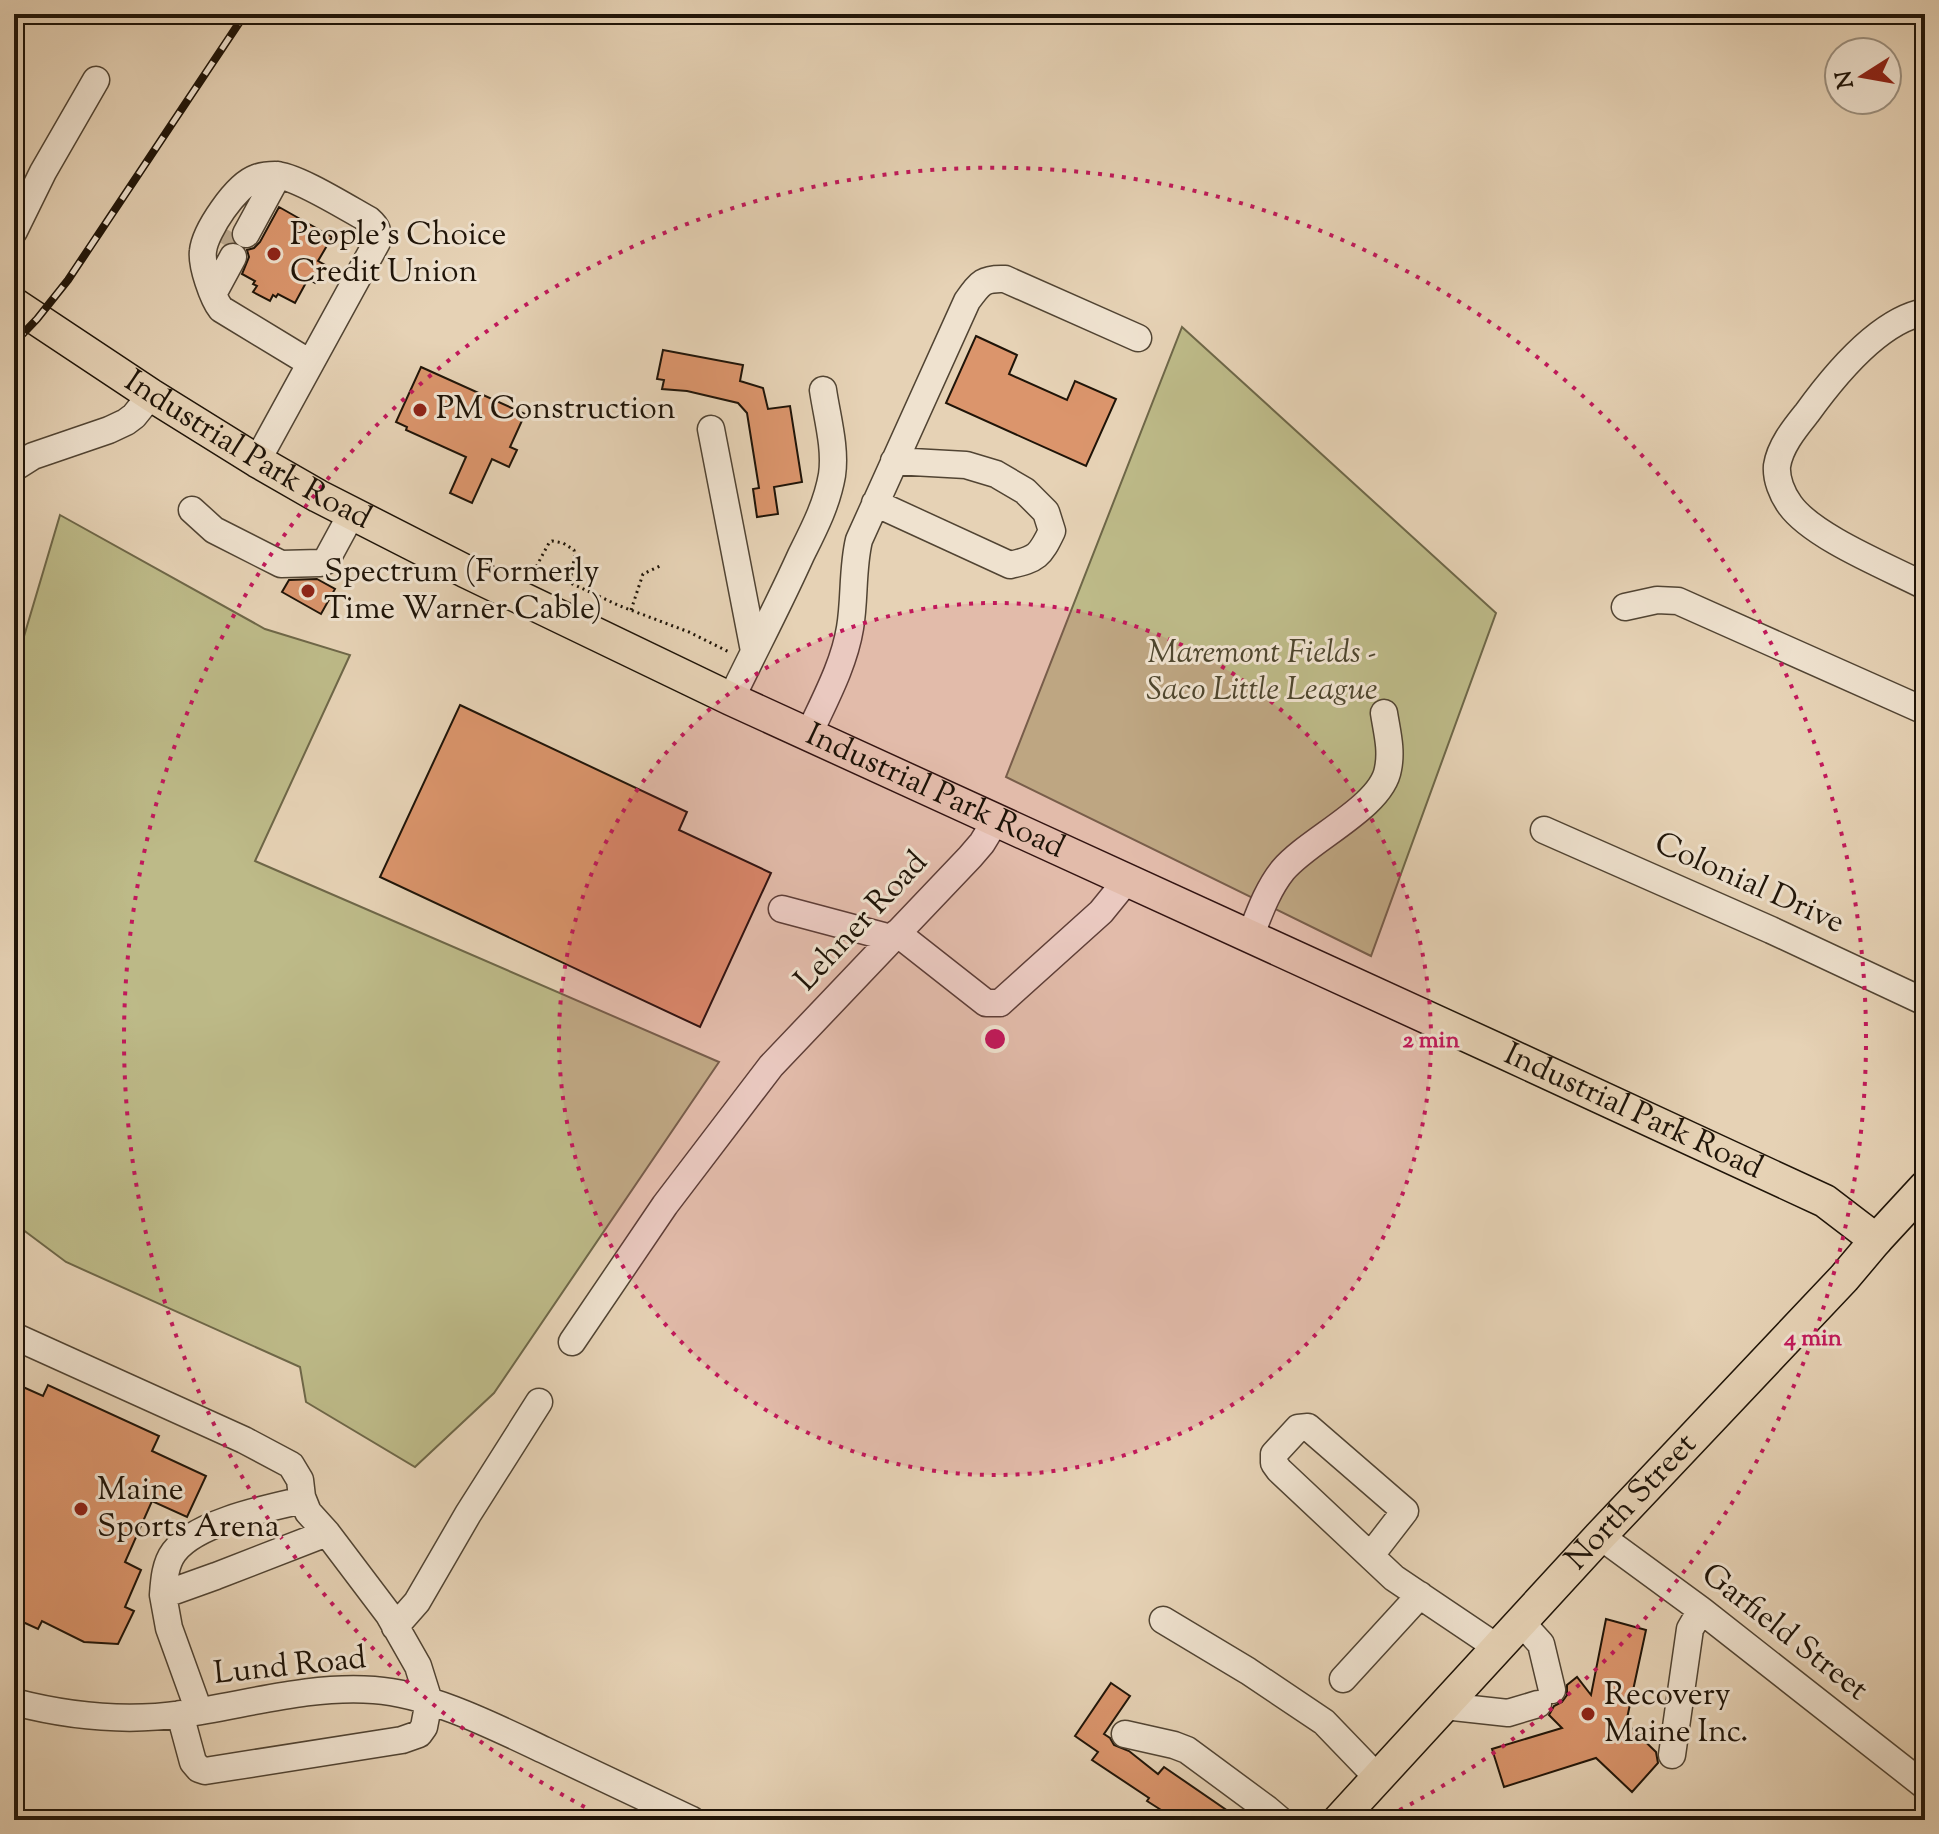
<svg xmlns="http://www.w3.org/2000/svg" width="1939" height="1834" font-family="'Sorts Mill Goudy',serif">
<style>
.green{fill:#bdba88;stroke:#6e6748;stroke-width:2}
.building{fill:#db956c;stroke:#1f1408;stroke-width:2}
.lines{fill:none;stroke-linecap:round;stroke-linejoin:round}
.minor-tunnel{stroke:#beac92;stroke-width:26;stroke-dasharray:26 13;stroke-linecap:butt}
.minor-casing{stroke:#514433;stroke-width:29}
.major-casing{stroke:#1f1408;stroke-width:35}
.path{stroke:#1f1408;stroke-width:3;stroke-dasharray:2 4;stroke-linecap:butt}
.minor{stroke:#efe2cf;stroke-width:26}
.major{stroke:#e6d2b5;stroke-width:32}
.rail-casing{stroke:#1f1408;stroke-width:8}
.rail{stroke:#efe2cf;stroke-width:5;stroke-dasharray:15;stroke-linecap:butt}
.ring{fill:none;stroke:#c2185b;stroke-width:4;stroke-dasharray:4 8}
.poi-dot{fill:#8f2418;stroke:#efe2cf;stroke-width:3}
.labels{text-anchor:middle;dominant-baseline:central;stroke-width:6;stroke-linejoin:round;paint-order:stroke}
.poi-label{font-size:32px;fill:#1f1408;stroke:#efe2cf;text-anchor:start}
.street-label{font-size:32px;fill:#1f1408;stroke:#efe2cf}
.park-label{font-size:32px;font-style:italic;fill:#4e462e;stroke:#efe2cf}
.centre{fill:#c2185b;stroke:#efe2cf;stroke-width:4}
.ring-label{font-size:24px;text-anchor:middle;font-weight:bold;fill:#c2185b;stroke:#efe2cf;stroke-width:6;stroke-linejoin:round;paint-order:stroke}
</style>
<rect width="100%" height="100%" fill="#e6d2b5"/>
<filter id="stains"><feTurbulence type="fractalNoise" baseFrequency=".0025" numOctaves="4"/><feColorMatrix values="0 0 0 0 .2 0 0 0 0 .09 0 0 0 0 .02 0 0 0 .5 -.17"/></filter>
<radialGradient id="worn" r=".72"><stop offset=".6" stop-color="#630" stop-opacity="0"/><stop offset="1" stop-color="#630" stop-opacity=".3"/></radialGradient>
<path class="green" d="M1182,327L1496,613L1371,956L1006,777Z
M60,515L265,629L350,655L255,861L719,1062L494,1393L415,1467L306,1402L300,1367L66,1262L14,1223V670Z"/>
<path class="building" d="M279,207L332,237L318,261L325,265L315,283L308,279L295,303L278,294L276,297L273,295L270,301L253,292L257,286L253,284L255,281L242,274L249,257L247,250L254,248L260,242Z
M976,336L1017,355L1009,374L1067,400L1075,381L1116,399L1086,466L946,403Z
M663,350L743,365L740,381L763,388L768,409L790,406L802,482L774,487L778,514L757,517L753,489L759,488L747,413L738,403L687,391L662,389L664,380L657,379Z
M421,367L525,414L510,447L517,450L509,467L492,459L472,503L450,493L466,457L406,430L407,427L396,422Z
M317,579L335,589L321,614L282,592L289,580Z
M460,705L687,812L679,830L771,873L700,1027L380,877Z
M14,1383L43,1396L48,1385L159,1436L152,1451L206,1476L187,1517L152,1501L125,1562L141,1570L125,1607L134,1611L118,1644L84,1642L42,1621L38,1629L14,1618Z
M1606,1619L1646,1630L1626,1723L1656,1752L1658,1763L1632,1792L1596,1758L1504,1787L1492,1749L1562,1728L1549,1715L1554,1706L1562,1702L1567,1695V1685L1577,1677L1591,1695Z
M1111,1683L1130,1696L1104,1734L1110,1738L1114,1745L1129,1751L1158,1774L1164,1767L1241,1820H1182L1171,1812L1169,1815L1147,1801L1149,1798L1092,1760L1098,1752L1075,1736Z"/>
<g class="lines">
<path class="minor-tunnel" d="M221,243L228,230"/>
<defs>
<path id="minor" d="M14,231L43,172L96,80
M246,234L278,175
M213,294L233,257
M1925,312C1879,320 1833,377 1807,413C1795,428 1780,446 1777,466C1776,479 1782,494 1790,505C1813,537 1888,567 1925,586
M711,429L754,651
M257,461L377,242C379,232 377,227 369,220C349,209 295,175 275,175C269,175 261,176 256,178C236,185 205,231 203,251C201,265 213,299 221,309L310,363
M14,468L33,456L109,430L126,422L134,416L151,395
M875,503L1010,565C1037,559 1040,556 1052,531L1046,512L1025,491L996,474L966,465L894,461
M192,510L214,530L281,564L320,563L326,561L352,513
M1625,607L1657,600L1678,601L1925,711
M731,699C754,651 779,604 801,555C814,529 827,504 832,475C836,448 827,417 823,390
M809,734C824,701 844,665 850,628C855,599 852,569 859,540L967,301C980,283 983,278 1005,279L1138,338
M1544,830L1771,930L1925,1002
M782,909L891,938
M897,933L986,1003H1000L1101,912L1127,880
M1250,937C1259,914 1267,890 1283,870C1309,839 1382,807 1388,769C1392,750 1387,732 1384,713
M14,1336L244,1440L291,1465L300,1480L302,1497L308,1512L327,1533
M572,1342L665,1205L771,1066L970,857L982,843L996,820
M1600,1536L1701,1610L1925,1786
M1371,1555L1405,1511L1308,1427L1298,1428L1274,1454V1463L1279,1470L1394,1578L1498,1648
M163,1595C164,1581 165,1564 174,1552C197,1522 268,1508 303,1500
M1163,1620L1248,1671L1324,1722L1378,1778
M1521,1622L1541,1644L1552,1690
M395,1627L417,1602L468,1514L539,1402
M1343,1679L1420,1595
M14,1702C68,1716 126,1722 182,1714C245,1705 310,1685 374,1690C430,1694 493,1726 544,1750C594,1774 643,1797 692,1820
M1444,1706L1508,1713L1538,1704
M180,1714L193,1762L199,1769L205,1771L402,1740L419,1734L424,1727L429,1701L418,1666L389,1615L327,1533L216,1576L163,1595L169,1628L199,1711
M1125,1734L1174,1745L1187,1750L1267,1809L1280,1820
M1672,1755L1690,1629L1701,1610"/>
<g id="major">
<path id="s1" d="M14,304L151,395L257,461L318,496L465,571L731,699L1507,1054L1825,1201L1876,1240"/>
<path id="s2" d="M1339,1820L1600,1536L1844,1278L1876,1240L1925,1187"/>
</g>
</defs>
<use href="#minor" class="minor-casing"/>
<use href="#major" class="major-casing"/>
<path class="path" d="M570,581L575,555L574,550L563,543L552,541L549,543L536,567L620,606L689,632L731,653
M631,610L643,574L660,566"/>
<use href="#minor" class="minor"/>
<use href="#major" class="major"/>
<defs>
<path id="rail" d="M14,343L37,319L68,280L245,14"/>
</defs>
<use href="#rail" class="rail-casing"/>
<use href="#rail" class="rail"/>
</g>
<circle cx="995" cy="1039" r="436" fill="#c2185b" fill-opacity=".12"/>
<g class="ring">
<circle cx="995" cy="1039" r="436"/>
<path d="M606 1818A871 871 0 1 1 1384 1818"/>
</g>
<g class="poi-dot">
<circle cx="274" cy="254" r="8"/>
<circle cx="420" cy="410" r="8"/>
<circle cx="308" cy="591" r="8"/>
<circle cx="81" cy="1509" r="8"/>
<circle cx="1588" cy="1714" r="8"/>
</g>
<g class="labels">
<g class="poi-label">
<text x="290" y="236">People's Choice<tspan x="290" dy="37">Credit Union</tspan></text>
<text x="436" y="410">PM Construction</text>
<text x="324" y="573">Spectrum (Formerly<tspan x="324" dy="37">Time Warner Cable)</tspan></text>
<text x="97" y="1491">Maine<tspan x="97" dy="37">Sports Arena</tspan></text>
<text x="1604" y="1696">Recovery<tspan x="1604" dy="37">Maine Inc.</tspan></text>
</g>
<g class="street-label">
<text stroke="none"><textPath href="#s1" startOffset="276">Industrial Park Road</textPath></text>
<text stroke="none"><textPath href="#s1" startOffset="1044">Industrial Park Road</textPath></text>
<text transform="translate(1749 884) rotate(24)">Colonial Drive</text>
<text transform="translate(862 922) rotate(-47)">Lehner Road</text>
<text stroke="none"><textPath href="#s1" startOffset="1812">Industrial Park Road</textPath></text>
<text stroke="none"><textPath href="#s2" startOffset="432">North Street</textPath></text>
<text transform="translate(1784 1633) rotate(38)">Garfield Street</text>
<text transform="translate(290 1667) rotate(-6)">Lund Road</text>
</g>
<g class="park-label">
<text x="1262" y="654">Maremont Fields -<tspan x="1262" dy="37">Saco Little League</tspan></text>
</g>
</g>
<circle cx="995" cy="1039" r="12" class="centre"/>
<g class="ring-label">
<text x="1431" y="1047">2 min</text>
<text x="1813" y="1345">4 min</text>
</g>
<rect width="1939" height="1834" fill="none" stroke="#e6d2b5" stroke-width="48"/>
<rect x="16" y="16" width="1907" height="1802" fill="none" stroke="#1f1408" stroke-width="4"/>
<rect x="24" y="24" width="1891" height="1786" fill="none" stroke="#1f1408" stroke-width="2"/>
<g transform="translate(1863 76) rotate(259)"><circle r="38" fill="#efe2cf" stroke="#9c907f" stroke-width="2"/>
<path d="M0-6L14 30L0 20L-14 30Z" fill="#8f2418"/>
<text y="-12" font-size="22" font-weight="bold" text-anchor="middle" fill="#1f1408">N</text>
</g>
<rect width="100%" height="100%" filter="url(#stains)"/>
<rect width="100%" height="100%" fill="url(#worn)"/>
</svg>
